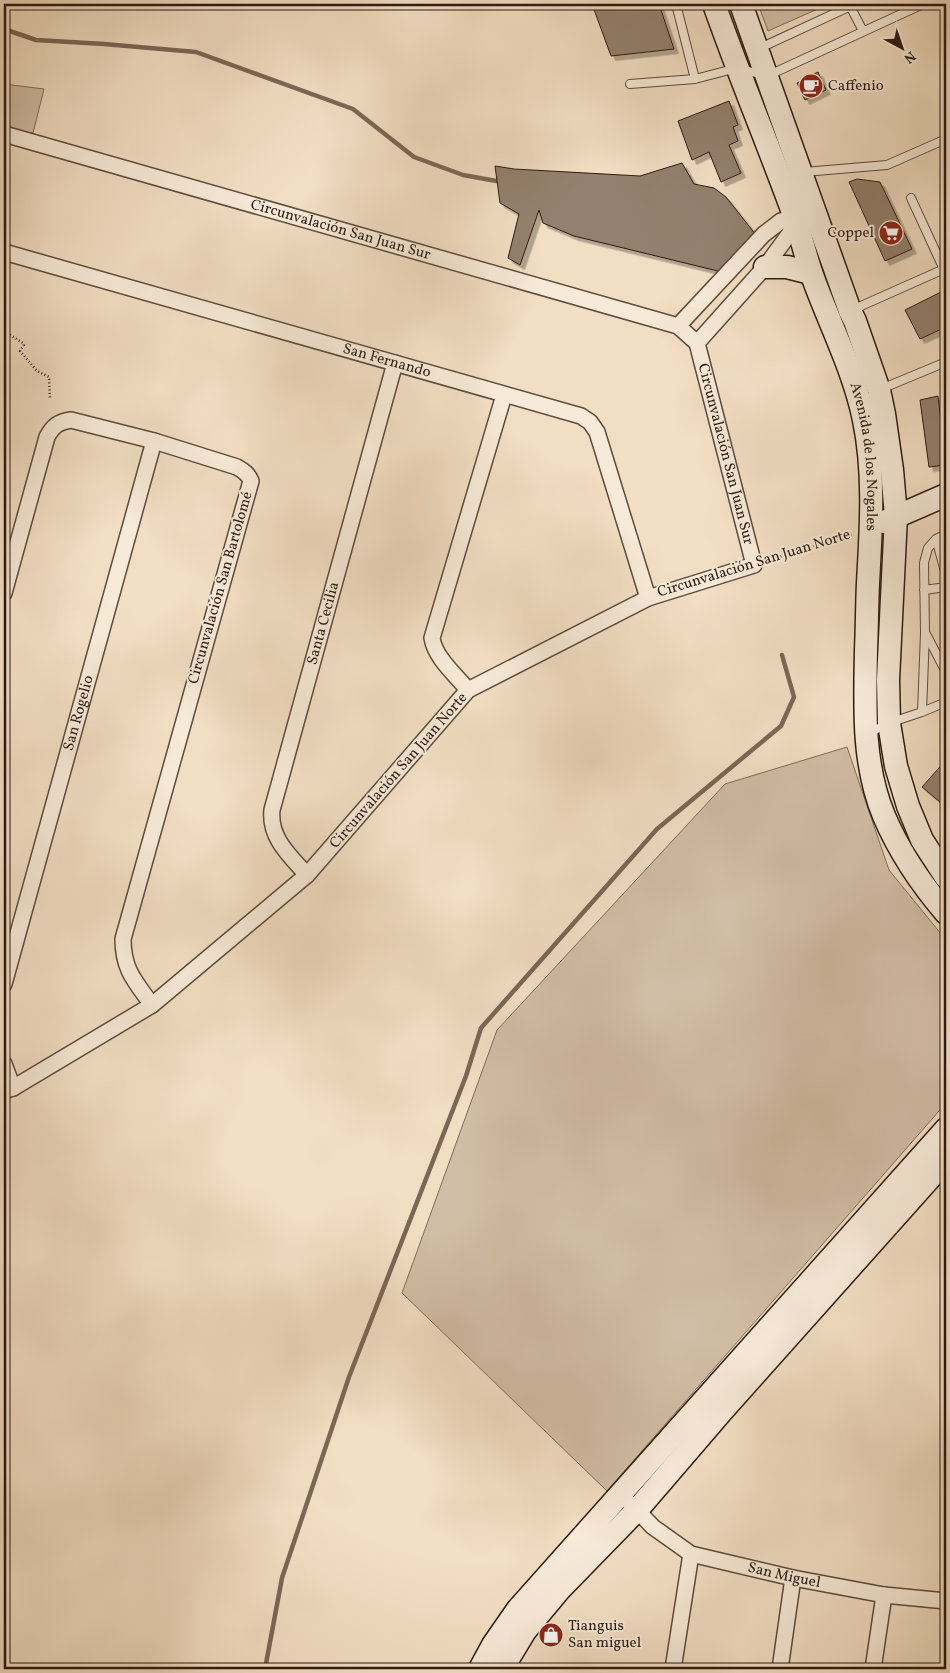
<svg xmlns="http://www.w3.org/2000/svg" width="950" height="1673" font-family="Vollkorn,serif">
<style>
.green{fill:#d1bda5;stroke:#7f6c5b}
.lines{fill:none;stroke-linecap:round;stroke-linejoin:round}
.stream{stroke:#7b6757;stroke-width:4.5}
.building{fill:#93806e;stroke:#2d1a11;filter:url(#shadow)}
.lane-casing{stroke:#5e4b3e;stroke-width:10}
.street-casing{stroke:#5e4b3e;stroke-width:18}
.secondary-casing{stroke:#2d1a11;stroke-width:25}
.path{stroke:#2d1a11;stroke-width:2.5;stroke-dasharray:1 2.5;stroke-linecap:butt}
.lane{stroke:#f7ead8;stroke-width:8}
.street{stroke:#f7ead8;stroke-width:15}
.secondary{stroke:#f7ead8;stroke-width:22}
.labels{text-anchor:middle;dominant-baseline:central;stroke-width:4;stroke-linejoin:round;paint-order:stroke}
.poi-label{font-size:15px;fill:#2d1a11;stroke:#f7ead8;text-anchor:start}
.street-label{font-size:15px;fill:#2d1a11;stroke:#f7ead8}
</style>
<defs>
<filter id="shadow"><feDropShadow dx="4.5" dy="4.5" stdDeviation="0" flood-color="#0004"/></filter>
</defs>
<rect width="100%" height="100%" fill="#f2dec3"/>
<filter id="stains"><feTurbulence type="fractalNoise" baseFrequency=".004" numOctaves="4"/><feColorMatrix values="0 0 0 0 .2 0 0 0 0 .09 0 0 0 0 .02 0 0 0 .5 -.17"/></filter>
<radialGradient id="worn" r=".72"><stop offset=".6" stop-color="#630" stop-opacity="0"/><stop offset="1" stop-color="#630" stop-opacity=".3"/></radialGradient>
<path class="green" d="M758,4H829L768,31Z
M4,84L44,89L33,133L14,131L4,128Z
M847,747L889,870L946,940V1103L607,1491L402,1293L497,1030L725,784Z"/>
<g class="lines">
<path class="stream" d="M4,29L36,40L104,44L196,52L353,109L414,157L463,175L502,182
M265,1669L282,1578L349,1377L466,1076L481,1028L657,829L781,726L794,697L782,655"/>
</g>
<path class="building" d="M592,4H659L674,49L611,56Z
M818,72L826,90L805,100L797,83Z
M729,101L738,125L733,127L738,141L729,145L741,173L721,182L709,152L692,160L678,121Z
M682,163L694,184L714,188L726,197L756,235L722,272L574,236L543,223L539,210L520,265L508,258L519,214L500,203L495,166L514,169L640,176Z
M857,179L880,182L912,249L885,261L849,182Z
M943,291L946,298V327L920,339L905,310Z
M938,396L946,465L929,467L920,400Z
M946,760V807L922,787Z"/>
<g class="lines">
<defs>
<path id="lane" d="M676,4L695,79L737,68L767,76L923,4
M850,6L863,31
M760,48L855,4
M630,84L695,79
M804,172L887,165L946,139
M911,198L946,274
M852,310L944,269
M881,389L946,362
M936,539L946,575
M924,590L946,587
M926,634L946,672
M922,712L946,702
M869,733L889,723L922,712L925,633L924,563L928,548L936,539L946,534"/>
<g id="street">
<path id="s1" d="M4,134L678,326L697,343L754,565L648,598L468,690L307,875L152,1005L13,1088L4,1091"/>
<path id="s2" d="M4,252L581,416L590,422L597,432L648,598"/>
<path d="M678,326L764,234L781,221L795,217"/>
<path d="M697,343L765,267L790,233L795,217"/>
<path d="M4,593L47,437C53,426 58,422 71,420L154,441L237,467C244,471 248,474 251,481L123,939C123,970 135,981 152,1005"/>
<path d="M468,690C456,675 435,658 432,638L504,395"/>
<path id="s3" d="M307,875C290,856 269,838 272,810L395,363"/>
<path id="s4" d="M4,984L154,441"/>
<path d="M4,1064L13,1088"/>
<path id="s5" d="M631,1504L653,1527L691,1554L793,1578L884,1595L946,1601"/>
<path d="M673,1669L691,1554"/>
<path d="M780,1669L793,1578"/>
<path d="M873,1669L884,1595"/>
</g>
<g id="secondary">
<path id="s6" d="M714,4C739,75 768,144 794,215C801,235 805,255 812,275C829,323 854,370 864,420C875,473 871,529 868,583C867,605 867,628 866,650C865,706 862,763 884,816C899,851 921,884 946,913"/>
<path d="M741,4L850,311L855,321L879,390L884,414L892,470L896,516L888,680L889,723L896,766L908,806L922,840L946,877"/>
<path d="M765,267H787L811,273"/>
<path d="M884,522L946,495"/>
<path d="M480,1669L493,1645L518,1609L946,1129"/>
<path d="M502,1669L525,1631L560,1589L637,1510L722,1411L946,1160"/>
</g>
</defs>
<use href="#lane" class="lane-casing"/>
<use href="#street" class="street-casing"/>
<use href="#secondary" class="secondary-casing"/>
<path class="path" d="M4,94L6,96L4,98
M4,331L23,343L24,345L20,351L37,371L49,377L50,399
M767,561L853,534"/>
<use href="#lane" class="lane"/>
<use href="#street" class="street"/>
<use href="#secondary" class="secondary"/>
</g>
<defs>
<symbol id="cafe-disc" viewBox="-11 -11 22 22"><circle r="9.5" fill="#8f2418" stroke="#f7ead8"/><path d="M-5.5-4.5H6V0H3Q3 3.5 0 3.5H-2.5Q-5.5 3.5-5.5 0ZM3-3.2v2h1.7v-2ZM-6 4.5H4V6H-6Z" fill="#fff"/></symbol>
<symbol id="supermarket-disc" viewBox="-11 -11 22 22"><circle r="9.5" fill="#8f2418" stroke="#f7ead8"/><path d="M-6-5.5h2.5l.6 2H6L4.5 2H-2.5L-4.4-4H-6ZM-1.5 3.2a1.3 1.3 0 1 0 .1 0ZM3 3.2a1.3 1.3 0 1 0 .1 0Z" fill="#fff"/></symbol>
<symbol id="shop-disc" viewBox="-11 -11 22 22"><circle r="9.5" fill="#8f2418" stroke="#f7ead8"/><path d="M-5-2.5h2.3a2.7 3.5 0 0 1 5.4 0H5L5.5 6h-11ZM-1.5-2.5h3a1.5 2.3 0 0 0-3 0Z" fill="#fff"/></symbol>
</defs>
<g fill-rule="evenodd">
<use href="#cafe-disc" x="797" y="72" width="28" height="28"/>
<use href="#supermarket-disc" x="877" y="219" width="28" height="28"/>
<use href="#shop-disc" x="537" y="1621" width="28" height="28"/>
</g>
<g class="labels">
<g class="poi-label">
<text x="828" y="86">Caffenio</text>
<text x="874" y="233" text-anchor="end">Coppel</text>
<text x="568" y="1626">Tianguis<tspan x="568" dy="17">San miguel</tspan></text>
</g>
<g class="street-label">
<text stroke="none"><textPath href="#s1" startOffset="350">Circunvalación San Juan Sur</textPath></text>
<text stroke="none"><textPath href="#s2" startOffset="398">San Fernando</textPath></text>
<text stroke="none"><textPath href="#s1" startOffset="841">Circunvalación San Juan Sur</textPath></text>
<text stroke="none"><textPath href="#s6" startOffset="479">Avenida de los Nogales</textPath></text>
<text transform="translate(754 564) rotate(-17)">Circunvalación San Juan Norte</text>
<text transform="translate(221 588) rotate(-74)">Circunvalación San Bartolomé</text>
<text stroke="none"><textPath href="#s3" startOffset="270">Santa Cecilia</textPath></text>
<text stroke="none"><textPath href="#s4" startOffset="281">San Rogelio</textPath></text>
<text transform="translate(399 771) rotate(-49)">Circunvalación San Juan Norte</text>
<text stroke="none"><textPath href="#s5" startOffset="174">San Miguel</textPath></text>
</g>
</g>
<rect width="950" height="1673" fill="none" stroke="#f2dec3" stroke-width="20"/>
<rect x="5" y="5" width="940" height="1663" fill="none" stroke="#2d1a11" stroke-width="2.5"/>
<rect x="10" y="10" width="930" height="1653" fill="none" stroke="#2d1a11"/>
<g transform="translate(902 48) rotate(140)" stroke="#f7ead8" stroke-width="4" paint-order="stroke">
<path d="M0-4L9 19L0 12L-9 19Z" fill="#2d1a11"/>
<text y="-8" font-size="14" font-weight="bold" text-anchor="middle" fill="#2d1a11">N</text>
</g>
<rect width="100%" height="100%" filter="url(#stains)"/>
<rect width="100%" height="100%" fill="url(#worn)"/>
</svg>
